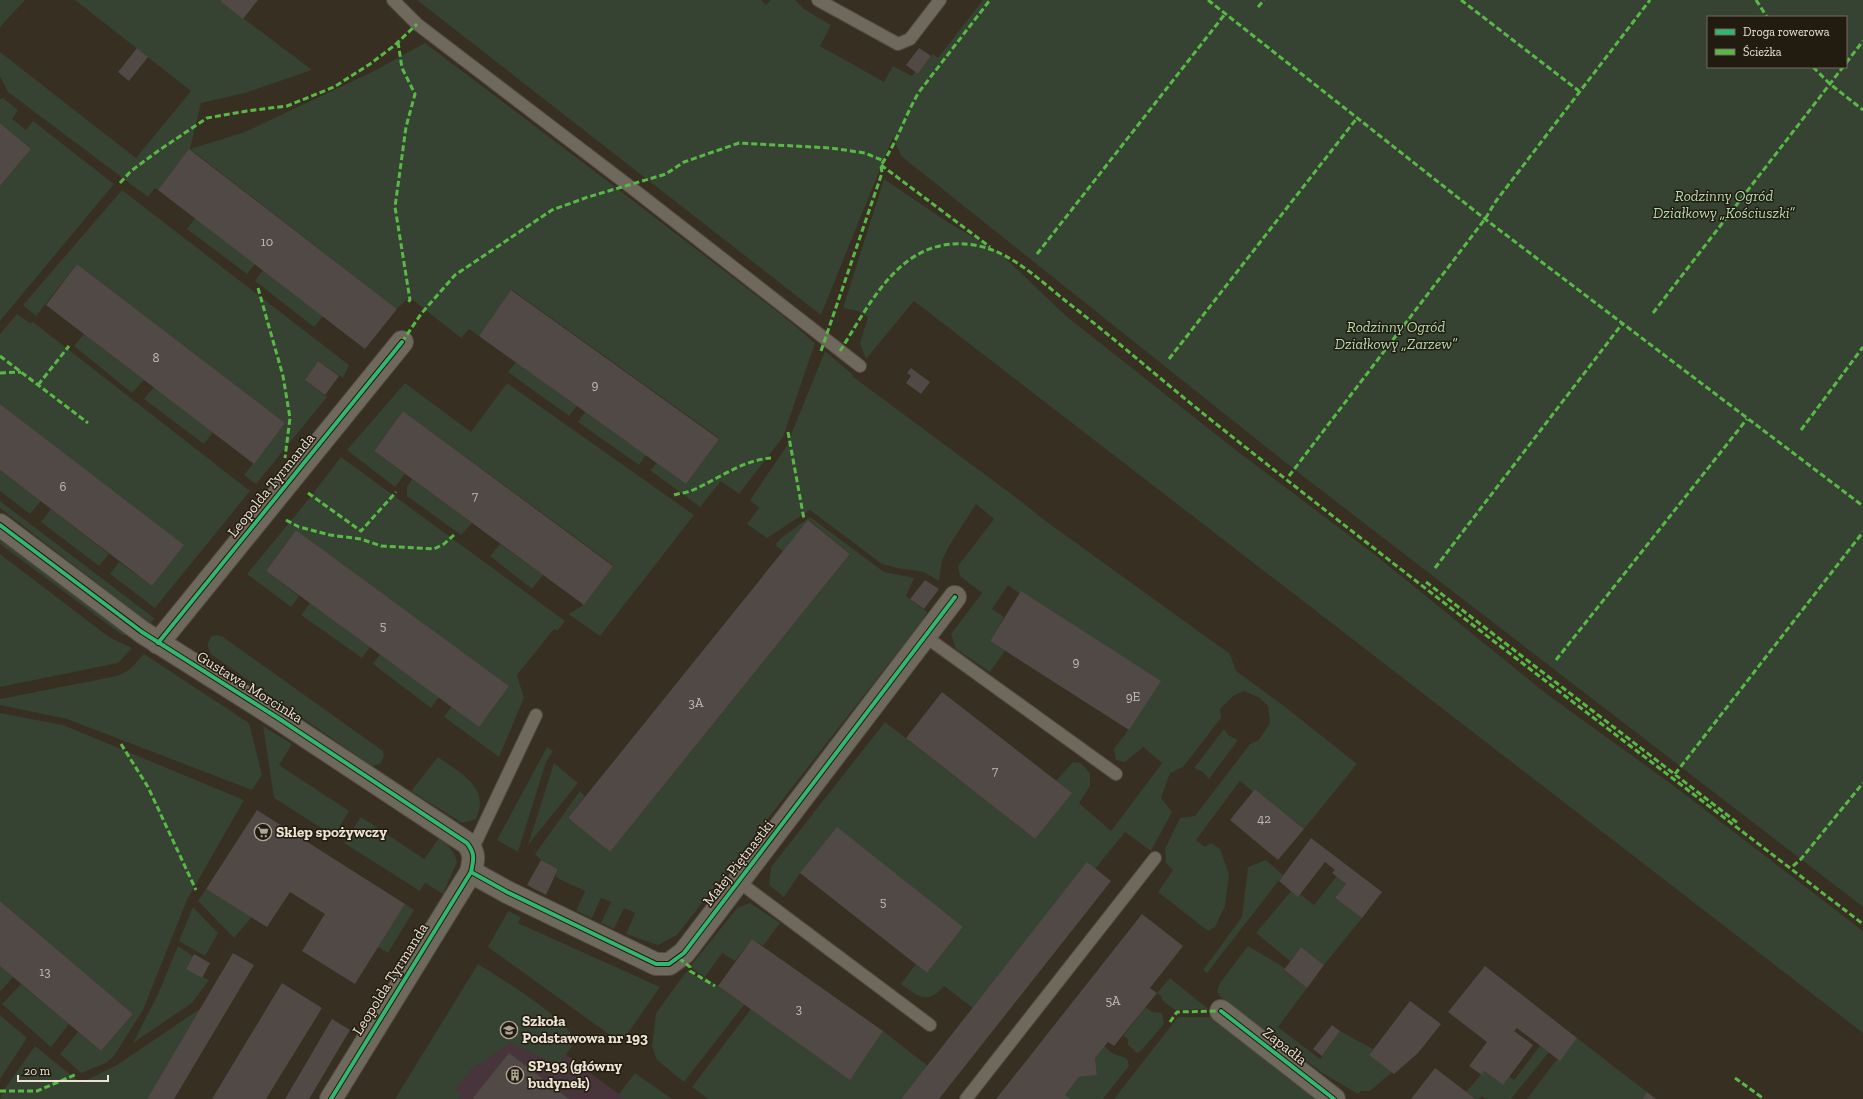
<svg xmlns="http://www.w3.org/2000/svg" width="1863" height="1099" font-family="'Zilla Slab',serif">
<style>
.education{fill:#47353b}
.green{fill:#364232;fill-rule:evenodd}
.building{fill:#504946}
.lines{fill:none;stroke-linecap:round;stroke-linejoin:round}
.lane-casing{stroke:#534c40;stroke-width:14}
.street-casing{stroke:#534c40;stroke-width:24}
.lane{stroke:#6e685d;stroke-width:12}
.street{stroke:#6e685d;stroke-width:22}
.quiet{stroke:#58b947;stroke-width:3;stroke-dasharray:6 3;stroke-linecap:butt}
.cycleway-casing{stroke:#221b10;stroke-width:6}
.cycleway{stroke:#33b770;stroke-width:4}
.labels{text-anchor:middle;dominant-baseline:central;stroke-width:3;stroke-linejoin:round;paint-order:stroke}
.number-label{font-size:13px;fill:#c5bcb0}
.park-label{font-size:15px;font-style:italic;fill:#b4dcb1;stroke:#221b10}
.street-label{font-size:15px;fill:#ece3d3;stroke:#221b10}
.poi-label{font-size:15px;font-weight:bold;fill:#ece3d3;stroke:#221b10;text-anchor:start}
</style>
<rect width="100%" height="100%" fill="#372f21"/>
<path class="education" d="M503,1006L593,1075L626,1099H431Z"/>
<path class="green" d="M0,0H25L0,27Z
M75,0H219L312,70L245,93L201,103L190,149L245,132L376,70L425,43L589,167L782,315L815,343L783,437L739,494L721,481L700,507L650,470L657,463L686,484L719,438L512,290L479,336L469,329L461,338L409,297L397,309L190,149L158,190L155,188L148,197L8,92L0,76V52L136,158L191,91Z
M417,0H761L766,5L771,0H795L804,9L831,25L820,46L884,82L893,66L912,76L915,72L918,74L933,54L938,58L983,0H1863V907L1295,470L901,156L893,137L821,315ZM1708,17H1846V67H1708Z
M3,98L18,110L12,119L26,130L33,121L114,184L0,321V186L31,149L0,123V99Z
M884,179L946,221L1000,253L1066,316L1237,451L1374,554L1548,695L1670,783L1863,931V1033L914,301L866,359L860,343L868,317L858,311L843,308Z
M122,190L349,365L343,378L318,361L305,380L327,397L256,484L244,475L285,423L77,264L36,316L23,305Z
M195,218L255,264L247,274L187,229Z
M263,270L323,316L314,327L255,281Z
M17,314L30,323L33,322L250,491L155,608L110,574L119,562L152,586L183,545L0,404V334Z
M84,334L144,380L132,393L74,346Z
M825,351L853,375L852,376L1014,496L1047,522L1230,654L1236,671L1284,706L1357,764L1304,829L1255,789L1253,792L1240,781L1196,840L1205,847L1211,843L1220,849L1229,874L1225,906L1215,927L1208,931L1158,892L1173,870L1166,863L1165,849L1180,818L1195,816L1250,744L1259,740L1270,723L1268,706L1260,698L1244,691L1233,696L1220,709L1221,718L1183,767L1170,773L1161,798L1172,812L1151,851L1125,832L1095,869L973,1008L944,986C928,1005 918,997 901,984L916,964L927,973L963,927L800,873L784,897L769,885L771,867L885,722L1035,839L1071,793L1056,781L1073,762L1081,763L1090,773V786L1079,803L1111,831L1162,763L1143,747L1125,762L1116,760L1114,749L1131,726L1020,594L1008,585L992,609L1004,617L990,641L1005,651L990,672L956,649L951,634L982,593L960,576L958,566L994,519L976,504L949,546L942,560L939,581L924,572L897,568L882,564L810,510L767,538L747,524L759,508L750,500L786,447Z
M516,362L577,406L569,416L508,372Z
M405,383L471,432L507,383L694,515L600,636L568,614L584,605L613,565L403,411L374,451L405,474L395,487L347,450Z
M154,387L213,432L204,444L144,399Z
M585,412L646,455L639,465L578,422Z
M341,457L565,621L557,631L554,629L517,675L524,698L499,757L444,717L451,707L509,686L296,530L266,571L299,596L291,607L247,574L312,495Z
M0,470L41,501L30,514L0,491Z
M412,479L472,523L461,535L407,496V487Z
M0,501L154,618L150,624L0,508Z
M51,509L109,554L99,566L41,522Z
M810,517L884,572L914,578L906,596L927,612L922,621L677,935L658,945L626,934L635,913L624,908L614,929L601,923L611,902L601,898L592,918L576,911L585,891L555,877L558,869L541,860L535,854L580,791L585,796L568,818L610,852L850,554L809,520L783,551L775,545L781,538Z
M0,537L129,635H122L0,544Z
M500,544L543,575L532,589L490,556Z
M0,554L109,637L132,648L118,663L0,687Z
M310,603L370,647L362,658L301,615Z
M217,635L223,637L383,751L384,756L380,764L372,766L212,655C207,648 206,643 212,636Z
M144,654L249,723L262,775L252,790L67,719L0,705V699L117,676L129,670Z
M380,654L439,697L431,708L373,664Z
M0,713L63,725L244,800L187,900L143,1010L114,1056L106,1063L81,1073L60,1054L78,1032L101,1051L133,1014L0,901Z
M263,726L292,744L279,765L349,811L334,836L274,798Z
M1224,729L1228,735L1238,740L1209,779L1203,772L1194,768Z
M547,747L553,751L546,762L518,852L497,840Z
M438,757C460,773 491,787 476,819L462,823L411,791Z
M554,763L578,783L528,845Z
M361,817L424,859L439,838C447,843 455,852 457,862L443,894L425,883L420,891L344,843Z
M1266,860L1283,875L1207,973L1203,970L1242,917L1248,867Z
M1337,876L1346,884L1335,898L1362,918L1324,965L1301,947L1290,961L1256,933L1291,891L1300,894L1314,905Z
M206,889L252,917L234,938L198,901Z
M750,903L780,923L763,946L752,939L735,961L722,953L705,977L744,1005L684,1082L657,1060L652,1046L656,1013L687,971L701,980L704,979L705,977L690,967L737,908Z
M405,904L414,910L388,953L378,947Z
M193,907L218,933L205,956L179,941Z
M508,911L521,917L518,923L660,987L621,1043L488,947Z
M178,946L193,956L186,969L209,980L192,1003L133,1043L159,992Z
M1248,946L1285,968L1284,971L1307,988L1278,1027L1320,1059L1340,1031L1373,1049L1369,1055L1392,1072L1370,1091H1361L1358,1094L1324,1074L1225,1002L1217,992L1220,983Z
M478,964C495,975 575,1022 573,1041C572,1049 563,1058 558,1064L510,1043L479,1065L476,1064L455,1089L462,1095L458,1099H395Z
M0,966L13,977L0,992Z
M1170,978L1208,1009L1175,1010L1163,1001L1161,996L1157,993Z
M21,984L69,1024L51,1047L2,1004Z
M1146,1007L1152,1012L1162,1013L1164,1024L1141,1051L1137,1053L1128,1045V1039L1123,1036Z
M201,1008L147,1099H0L3,1091L35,1046L81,1083L117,1065Z
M751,1009L850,1079L883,1031L928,1066L901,1099H708L692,1087Z
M0,1015L27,1038L0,1079Z
M1178,1017H1214L1324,1099H1114Z
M1577,1038L1647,1092L1642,1099H1527L1557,1059L1559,1060Z
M1104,1046C1107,1049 1110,1051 1112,1053C1121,1058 1128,1054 1129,1066L1103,1099H1071L1065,1095L1079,1077L1097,1075L1095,1058Z
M1540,1046L1549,1052L1511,1099H1486L1482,1096L1479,1099H1475L1466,1092L1484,1071L1503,1085L1509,1076L1514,1080Z
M635,1073L672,1099H624L619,1094Z"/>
<path class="building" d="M221,0H258L243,19L220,1Z
M137,48L148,57L129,81L118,72Z
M919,48L931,56L918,74L906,65Z
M0,123L31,149L0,186Z
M189,149L397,309L365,349L158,190Z
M77,264L285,423L254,464L46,305Z
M511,290L719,439L686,484L479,336Z
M318,361L339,376L325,395L305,380Z
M911,368L930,382L921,394L906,383L911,376L907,373Z
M0,404L184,545L152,586L0,470Z
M403,411L613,566L584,605L374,451Z
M808,520L850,554L610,852L568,818Z
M296,530L509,686L479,727L266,571Z
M925,580L939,589L924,609L910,599Z
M1021,591L1161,681L1129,730L990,641Z
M942,692L1072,793L1035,839L906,738Z
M1255,789L1304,829L1278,860L1230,820Z
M257,810L405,904L355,984L302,951L325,914L290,892L267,927L206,889Z
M837,827L963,927L927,973L800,873Z
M1311,838L1382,892L1362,918L1335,898L1346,884L1332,873L1335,870L1325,862L1298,897L1279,881Z
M541,860L558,869L546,895L527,885Z
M1087,862L1111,881L939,1099H901Z
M0,901L133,1014L101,1051L0,966Z
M1142,914L1183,946L1150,988L1157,993L1114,1046L1108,1042L1095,1058L1097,1075L1079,1077L1065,1095L1071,1099H996Z
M752,939L883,1031L850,1080L718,986Z
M1301,947L1324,965L1307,988L1284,970Z
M233,953L254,965L174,1099H147Z
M194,954L210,963L202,978L186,969Z
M1485,966L1577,1038L1560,1061L1517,1028L1514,1031L1533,1045L1503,1085L1484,1071L1482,1075L1469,1066L1487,1042L1448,1012Z
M282,983L322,1008L266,1099H212Z
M1410,1001L1441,1024L1418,1053L1394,1074L1369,1055Z
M332,1019L350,1030L309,1099H285Z
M1332,1025L1340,1031L1322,1056L1313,1049Z
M509,1053L569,1099H474L473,1098Z
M1435,1068L1469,1094L1475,1099H1411Z
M1647,1092L1656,1099H1642Z"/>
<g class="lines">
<defs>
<path id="lane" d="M393,0L417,24L628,185L860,366
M818,0L898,44L910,39L940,0
M926,637L1116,774
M472,850L536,715
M739,882L930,1025
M966,1099L1155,858"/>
<path id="street" d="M0,525L142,632L278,718L467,843C475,853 474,859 471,872L331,1099
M158,643L402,342
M471,872L507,892L656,964H669L684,953L955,597
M1221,1011L1334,1099"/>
</defs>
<use href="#lane" class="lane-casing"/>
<use href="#street" class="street-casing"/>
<use href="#lane" class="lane"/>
<use href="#street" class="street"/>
<path class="quiet" d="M1208,0L1485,219L1863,506
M1461,0L1579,91
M1756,0L1767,17
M1258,7L1264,0
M398,42L402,68L415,94L406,127L395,207L410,300L407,303
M1846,63L1863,41
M1813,67L1830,84L1863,110
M881,165L990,247
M120,183L131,171L158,151L207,118L247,111L287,106L334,87L370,64L395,45L417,24
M1037,254L1225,14
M258,288L283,376L290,418L285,458
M1653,313L1843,67
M402,342L421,314L455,275L552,210L588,197L666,174L684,162L739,143L831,148L865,153L884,161
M821,351L882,173L881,165C897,143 905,115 919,92L990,0
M840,351C872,301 902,234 974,245C1011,251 1039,280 1067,302C1119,342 1168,386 1220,427C1432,596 1648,759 1863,924
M0,356L88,423
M1169,359L1357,118
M0,373L21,372
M38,385L69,346
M1801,430L1863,347
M788,432L804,519
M1289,476L1485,219L1496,201L1650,0
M308,493L361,531L396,492
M674,495C680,493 687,493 693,490C718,479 743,460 771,458
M286,520L299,527L330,535L361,539L381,546L434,549L444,544L454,535
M1435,568L1622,324
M1426,582L1739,824
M1556,660L1747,419
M121,744L148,787L196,890
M1675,774L1863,532
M1793,866L1801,859L1863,783
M679,958L690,967V971L715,986
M1170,1022L1177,1012L1221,1011
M1735,1078L1764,1099
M0,1091H37L77,1074"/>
<defs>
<path id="cycleway" d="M0,525L142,632L278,718L467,843C475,853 474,859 471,872L331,1099
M158,643L402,342
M471,872L507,892L656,964H669L684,953L955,597
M1221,1011L1334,1099"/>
</defs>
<use href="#cycleway" class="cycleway-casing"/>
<use href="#cycleway" class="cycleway"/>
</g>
<defs>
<symbol id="supermarket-ring" viewBox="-11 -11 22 22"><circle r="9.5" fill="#221b10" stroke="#ada495" stroke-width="1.5"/><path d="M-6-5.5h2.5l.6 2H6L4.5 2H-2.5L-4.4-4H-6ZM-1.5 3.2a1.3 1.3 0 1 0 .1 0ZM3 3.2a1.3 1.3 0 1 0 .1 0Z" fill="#ada495"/></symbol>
<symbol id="school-ring" viewBox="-11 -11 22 22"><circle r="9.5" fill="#221b10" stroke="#ada495" stroke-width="1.5"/><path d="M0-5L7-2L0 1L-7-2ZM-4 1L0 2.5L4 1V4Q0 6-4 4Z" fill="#ada495"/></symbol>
<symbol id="building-ring" viewBox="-11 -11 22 22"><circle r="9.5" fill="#221b10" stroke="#ada495" stroke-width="1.5"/><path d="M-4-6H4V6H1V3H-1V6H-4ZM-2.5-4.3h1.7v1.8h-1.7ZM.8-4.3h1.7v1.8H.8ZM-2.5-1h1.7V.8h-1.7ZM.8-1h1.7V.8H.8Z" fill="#ada495"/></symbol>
</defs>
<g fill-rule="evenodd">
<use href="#supermarket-ring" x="253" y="822" width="20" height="20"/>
<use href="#school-ring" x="499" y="1020" width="20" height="20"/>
<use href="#building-ring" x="505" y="1065" width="20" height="20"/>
</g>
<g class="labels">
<g class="number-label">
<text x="267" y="241">10</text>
<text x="156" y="357">8</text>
<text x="595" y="384">9</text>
<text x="63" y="486">6</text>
<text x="475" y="495">7</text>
<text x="383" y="625">5</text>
<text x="1076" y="661">9</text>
<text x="1133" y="696">9E</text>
<text x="696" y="702">3A</text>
<text x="995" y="770">7</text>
<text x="1264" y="818">42</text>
<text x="883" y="901">5</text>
<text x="45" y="971">13</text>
<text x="1113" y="1000">5A</text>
<text x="799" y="1008">3</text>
</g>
<g class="park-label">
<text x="1724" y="196">Rodzinny Ogród<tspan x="1724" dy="17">Działkowy „Kościuszki”</tspan></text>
<text x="1396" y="327">Rodzinny Ogród<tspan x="1396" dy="17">Działkowy „Zarzew”</tspan></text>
</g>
<g class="street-label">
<text transform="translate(271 485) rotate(-51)">Leopolda Tyrmanda</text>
<text transform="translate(250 687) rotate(32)">Gustawa Morcinka</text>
<text transform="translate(738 863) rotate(-52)">Małej Piętnastki</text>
<text transform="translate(390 979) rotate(-58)">Leopolda Tyrmanda</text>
<text transform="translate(1285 1046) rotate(38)">Zapadła</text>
</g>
<g class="poi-label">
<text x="276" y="832">Sklep spożywczy</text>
<text x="522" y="1021">Szkoła<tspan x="522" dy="17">Podstawowa nr 193</tspan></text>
<text x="528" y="1066">SP193 (główny<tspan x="528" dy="17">budynek)</tspan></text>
</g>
</g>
<rect x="1707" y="16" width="140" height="52" fill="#221b10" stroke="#736b5e"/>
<rect x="1715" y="29" width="20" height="6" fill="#33b770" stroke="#736b5e"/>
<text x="1743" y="36" font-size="12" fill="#ece3d3">Droga rowerowa</text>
<rect x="1715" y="49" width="20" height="6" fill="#58b947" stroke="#736b5e"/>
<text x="1743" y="56" font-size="12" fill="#ece3d3">Ścieżka</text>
<path d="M18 1075v6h90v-6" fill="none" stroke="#ece3d3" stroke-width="2"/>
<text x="24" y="1075" font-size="12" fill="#ece3d3" stroke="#221b10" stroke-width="3" paint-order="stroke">20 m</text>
</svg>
